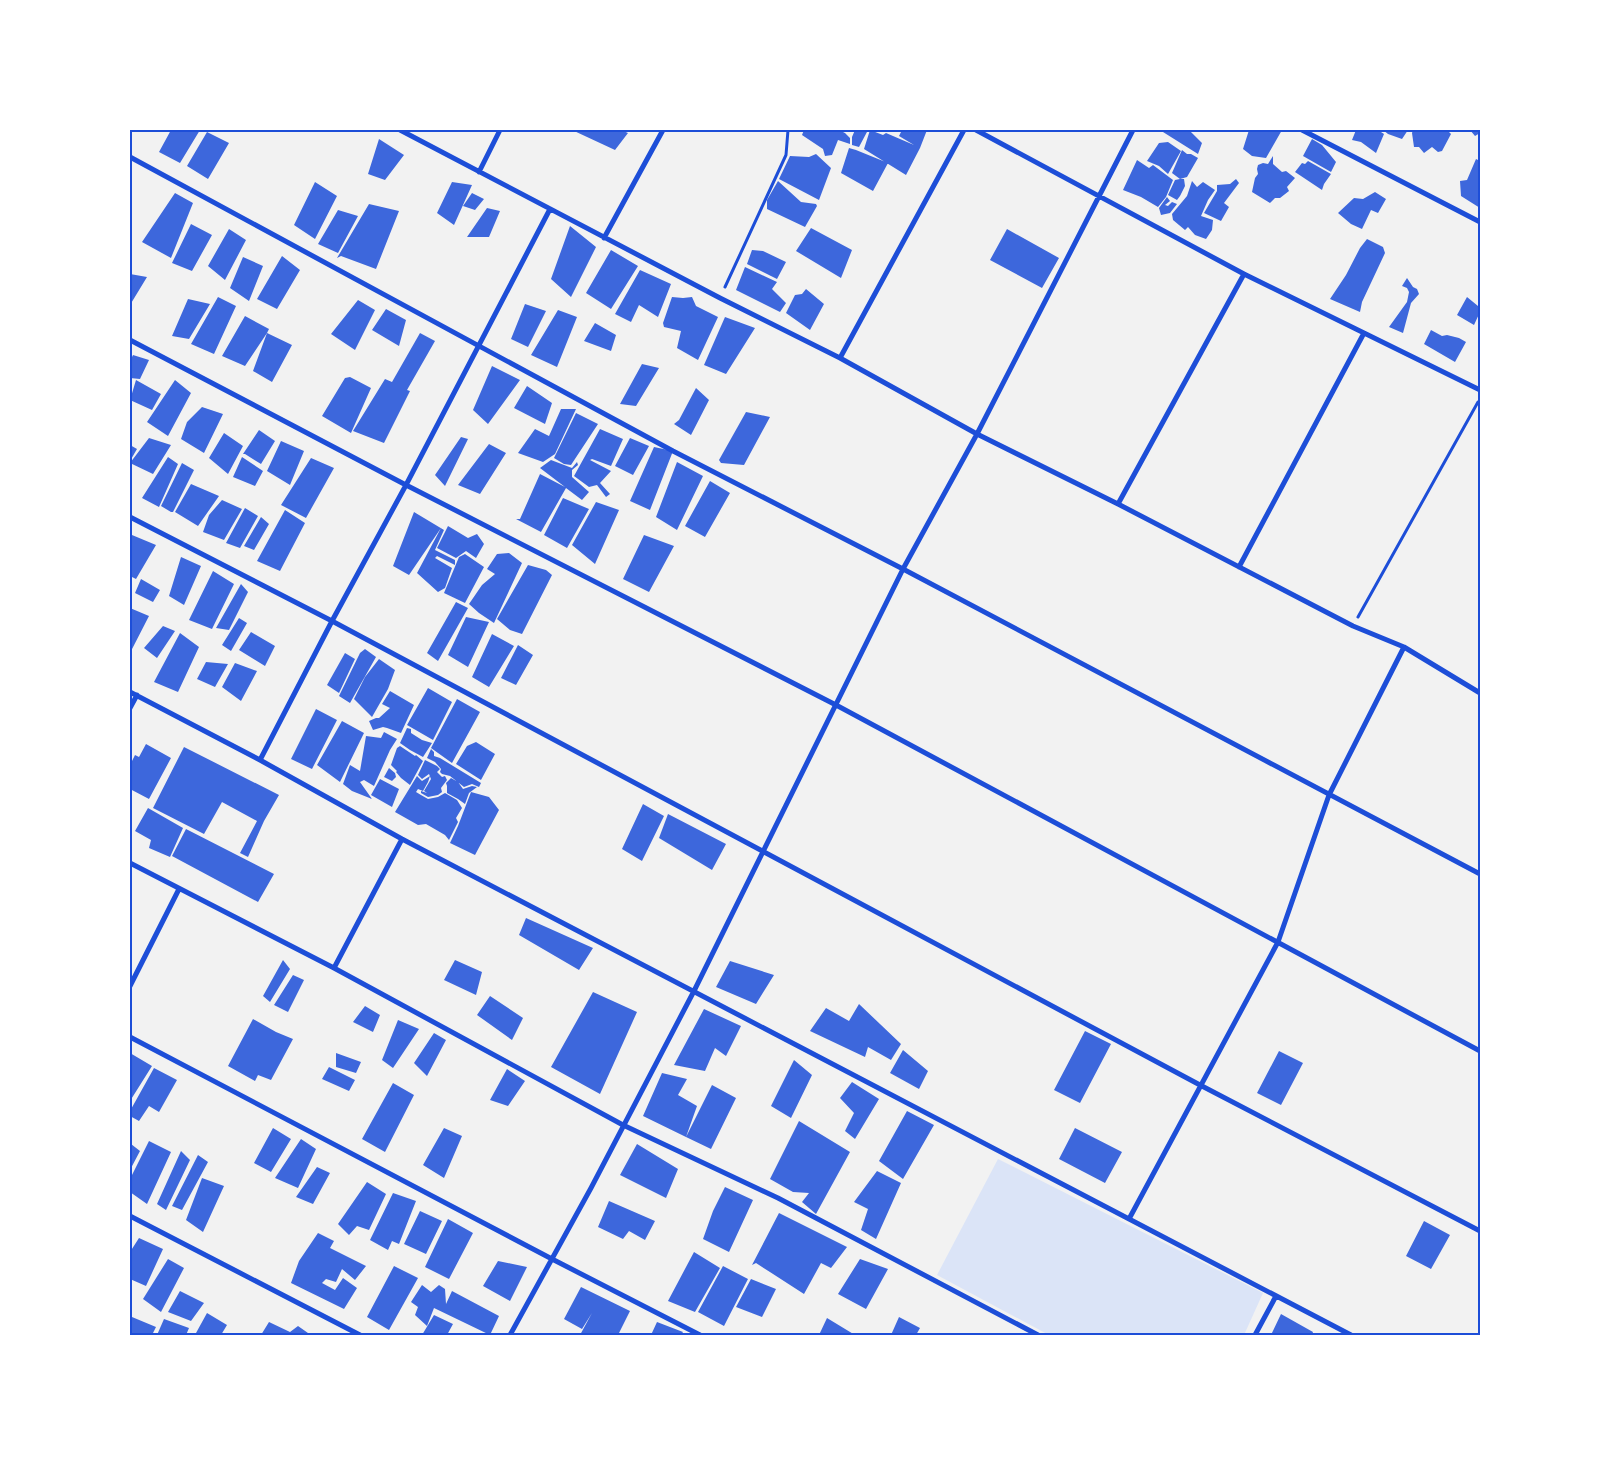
<svg xmlns="http://www.w3.org/2000/svg" width="1610" height="1465" font-family="Roboto,sans-serif">
<style>
.green{fill:#dbe4f7}
.building{fill:#3d67dc}
.lines{fill:none;stroke-linecap:round;stroke-linejoin:round}
.path{stroke:#1d4ed8;stroke-width:3}
.minor{stroke:#1d4ed8;stroke-width:5}
.neatline{fill:none;stroke:#1d4ed8;stroke-width:2}
</style>
<rect width="100%" height="100%" fill="#f2f2f2"/>
<path class="green" d="M998,1159L1263,1293L1244,1335H1049L937,1275Z"/>
<path class="building" d="M171,130H200L180,163L159,152Z
M572,130H621L628,133L615,150Z
M804,130H839L845,133L850,138V144L838,140L832,155L825,156L823,149L802,135Z
M855,130H868L859,147L852,145V137Z
M870,130L883,135L886,133L914,145L899,136L902,130H927L920,148L906,175L864,149Z
M1163,130H1189L1202,143L1198,154L1163,132Z
M1249,130H1282L1266,158L1252,156L1243,149Z
M1356,130H1378L1384,134L1376,153L1361,142L1352,140Z
M1383,130H1408L1402,139L1388,134Z
M1413,130H1447L1451,134L1442,151L1438,152L1432,147L1424,153L1419,147H1414L1412,133Z
M1470,130H1480V133L1475,136Z
M207,132L229,143L208,179L187,166Z
M379,139L404,155L385,180L368,174Z
M1312,139L1322,145L1336,162L1331,172L1303,156Z
M1168,142L1181,151L1168,174L1159,166L1147,161L1159,143Z
M849,148L856,150L888,163L873,191L841,173Z
M1182,150L1187,154H1191L1198,158L1187,177L1180,179L1172,173Z
M816,154L831,168L819,200L779,179L790,156L809,157Z
M1273,156V164L1282,172L1286,171L1295,178L1287,187L1289,191L1280,198H1275L1270,203L1252,192L1255,178L1258,174L1257,169L1258,165L1263,163L1268,164Z
M1476,159L1480,161V208L1461,196L1460,181L1467,180Z
M1137,160L1149,168L1153,165L1173,180L1166,197L1158,207L1141,197L1123,190Z
M1308,161L1331,174L1324,184L1322,190L1295,172L1302,163L1305,164Z
M1180,179H1184L1185,186L1180,196L1177,200L1168,195L1175,180Z
M1236,179L1239,183L1224,203L1229,207L1221,221L1204,213L1217,191V185L1230,184Z
M778,181L801,202L816,204L817,206L805,227L767,209V200Z
M1192,181L1197,187L1203,182L1215,190L1208,200L1201,216L1213,220L1212,230L1206,239L1195,235L1188,227L1185,230L1173,220L1172,214L1187,196Z
M315,182L337,196L315,239L294,225Z
M452,182L472,185L454,225L437,213Z
M1375,192L1386,199L1378,213L1371,210L1362,229L1351,224L1338,213L1354,198L1363,199Z
M175,193L193,203L171,258L142,242Z
M472,193L484,199L475,210L463,206Z
M1167,197L1170,201L1165,205L1168,206L1172,202L1177,204L1170,213L1161,215L1159,208Z
M369,204L399,211L376,269L341,256L337,258Z
M487,208L500,211L489,237H467Z
M338,210L358,216L338,253L318,244Z
M191,224L212,235L192,271L172,263Z
M570,226L596,247L571,297L551,279Z
M811,228L852,250L841,278L796,251Z
M229,229L246,240L225,280L208,266Z
M1007,229L1059,258L1042,288L990,260Z
M1367,239L1383,247L1385,253L1362,302L1360,312L1330,299L1346,275L1360,248Z
M611,250L638,266L611,309L586,293Z
M752,250L763,251L786,262L777,279L747,264Z
M282,256L300,270L277,309L257,299Z
M243,257L263,266L249,301L230,288Z
M745,267L777,282L772,289L786,303L780,312L736,290Z
M640,270L671,284L658,317L639,305L631,322L615,314Z
M130,274L147,277L130,305Z
M1407,278L1413,287L1417,289L1419,294L1411,303L1403,333L1389,327L1407,302L1409,292L1407,288L1402,286Z
M806,289L824,304L810,330L786,313L795,295L802,294Z
M218,297L236,306L214,354L191,344Z
M672,297L683,298L692,297L696,306L718,317L698,360L677,348L681,331L664,327L663,323Z
M1467,297L1478,306H1480V312L1474,325L1457,315Z
M188,299L210,304L189,339L172,336Z
M358,300L375,310L355,350L331,334Z
M525,304L546,311L528,347L511,339Z
M386,309L406,320L399,346L372,330Z
M558,310L577,317L557,367L531,355Z
M245,316L269,329L267,333L292,345L272,382L253,371L267,333L245,366L222,356Z
M725,317L755,328L726,374L704,365Z
M595,323L616,335L611,351L584,341Z
M1431,330L1442,336L1447,335L1459,338L1466,342L1455,362L1424,344Z
M420,333L435,341L407,390L410,391L384,443L353,431L385,379L392,382Z
M133,355L149,360L140,379L130,378V361Z
M642,364L659,368L636,406L620,404Z
M492,366L520,380L488,424L473,410Z
M350,377L371,388L351,433L322,416L345,378Z
M136,380L161,394L152,410L130,400Z
M175,380L191,393L168,436L147,422Z
M527,386L552,403L545,424L514,408Z
M696,388L709,400L691,435L674,424L679,420Z
M202,407L223,414L204,453L181,439L187,422Z
M561,409H576L555,454L543,462L518,453L535,429L549,436Z
M746,412L770,417L744,465L721,463L719,460Z
M576,413L598,424L571,465L564,464L554,458Z
M600,429L623,439L611,466L592,459L590,460L611,471L600,483L610,494L606,497L597,485L589,487L574,476Z
M259,430L275,441L261,464L245,454H243Z
M224,433L243,446L228,474L209,458Z
M461,437L468,439L445,486L435,475Z
M149,438L171,445L153,474L130,463Z
M630,438L649,446L633,475L615,466Z
M281,441L304,451L290,485L267,471Z
M489,444L506,453L480,494L458,485Z
M130,445L137,449L130,461Z
M654,447L673,451L650,510L630,501Z
M168,457L178,464L159,507L142,498Z
M242,457L263,471L255,486L233,477Z
M311,458L334,468L306,518L281,505Z
M551,460L572,468L577,462L578,465L572,470V477L589,492L582,500L566,488L541,532L516,519H520L540,474L565,487L540,468Z
M677,462L703,476L677,530L656,517Z
M182,463L194,470L173,512H171L161,506Z
M710,481L730,493L705,537L685,526Z
M191,484L219,496L198,526L175,512Z
M563,498L589,509L567,548L544,535Z
M222,500L242,509L224,540L203,532L209,515Z
M596,502L619,510L595,564L572,545Z
M245,508L258,516L240,548L226,543Z
M285,510L305,523L280,571L257,561Z
M414,512L444,530L435,550L455,560V565L437,556L435,558L452,568L445,588L438,592L417,573L441,528L409,575L393,566Z
M261,517L269,524L254,550L244,546Z
M448,526L468,538L477,534L484,544L476,558L466,551L456,558L437,548Z
M132,535L156,545L136,579L130,576V539Z
M644,535L674,546L649,592L623,579Z
M509,553L522,563L494,623L479,613L469,604L482,585L495,574L487,569L497,554Z
M465,554L484,567L465,603L444,593L459,557Z
M181,557L201,566L184,605L169,596Z
M528,565L546,570L552,575L522,634L510,630L497,619Z
M213,571L234,584L212,629L189,620Z
M141,579L160,590L153,602L135,593Z
M241,584L248,592L229,630L216,628Z
M456,602L468,608L438,661L427,653Z
M130,608L149,616L130,653Z
M466,617L489,622L468,667L448,655Z
M239,618L247,623L231,651L222,645Z
M163,626L175,631L157,658L144,648Z
M251,632L275,646L265,666L239,650Z
M180,633L199,647L178,692L154,682Z
M492,634L514,646L489,687L472,677Z
M518,645L533,655L516,685L501,678Z
M365,649L376,657L350,703L339,696L360,653Z
M345,653L355,659L339,693L327,685Z
M379,659L395,670L388,689L372,717L354,699L365,677Z
M206,662L228,664L215,687L197,679Z
M235,663L257,671L241,701L222,687Z
M428,688L452,702L433,740L407,725Z
M390,691L414,705L401,733L387,728L383,727L373,730L369,721L376,718H379L390,708L382,704Z
M457,699L480,712L452,763L431,748Z
M316,709L337,720L312,769L291,759Z
M342,721L364,733L340,782L317,765Z
M407,728L411,729V733L422,740L432,743L423,757L410,750L400,743Z
M384,732L397,739L390,750L374,786L364,780L360,782L372,799L352,791L343,784L350,765L360,771L366,736L381,738Z
M476,742L495,754L481,780L456,764L467,746Z
M146,744L171,758L149,799L130,789V765L135,755L139,757Z
M400,746L415,756L416,755L423,761L410,785L401,778L396,772L397,771L391,765L397,748Z
M184,747L279,795L264,821L248,857L240,853L257,821L222,802L204,834L153,808Z
M431,749L434,752V756L440,758L481,783L479,787L472,784L464,787L450,776L442,774L440,772L441,769L435,762L427,758Z
M425,760L437,766L440,769L437,772L442,777L445,776L447,780L441,788L442,792L438,795L428,797L421,793V791L427,793L424,791L431,779L429,774L422,779L418,775Z
M389,768L395,773L396,777L392,781L384,777Z
M417,776L422,781L430,776L428,782L423,791L418,789L416,792L421,795L428,799L438,797L445,793L457,800L462,808L456,818L458,822L449,840L445,835L426,824L418,825L395,812Z
M451,778L458,782L463,789L472,786L477,787L469,793L465,804L458,799L447,793V786L446,783Z
M380,779L399,789L392,807L371,795Z
M471,792L489,797L499,810L475,855L450,843L458,826Z
M643,804L664,816L642,861L622,849Z
M148,808L183,828L170,857L149,848L151,840L135,831Z
M668,814L726,844L712,870L659,838Z
M186,829L274,874L258,902L172,856Z
M526,918L593,948L579,970L519,935Z
M283,960L290,969L270,1002L263,996Z
M455,960L482,972L476,995L444,980Z
M730,961L774,975L756,1004L716,987Z
M293,975L304,980L288,1012L274,1005Z
M593,992L637,1012L600,1094L551,1067Z
M490,996L523,1018L512,1040L477,1015Z
M859,1004L901,1044L891,1060L868,1047L865,1057L810,1031L826,1008L849,1021Z
M365,1006L380,1015L373,1032L353,1022Z
M704,1009L741,1026L726,1056L715,1048L705,1071L674,1065Z
M253,1019L276,1032L293,1039L271,1080L258,1075L255,1081L228,1066Z
M398,1020L419,1029L393,1068L382,1060Z
M1085,1031L1111,1044L1080,1103L1054,1090Z
M434,1033L446,1040L427,1076L414,1063Z
M903,1050L928,1071L919,1089L890,1073Z
M1279,1051L1303,1063L1281,1105L1257,1093Z
M130,1053L152,1066L130,1101Z
M336,1053L361,1062L356,1073L336,1067Z
M794,1060L812,1075L791,1118L771,1106Z
M329,1067L355,1080L349,1091L322,1079Z
M154,1068L177,1080L159,1112L149,1106L139,1121L130,1116V1111Z
M507,1069L525,1081L508,1106L490,1100Z
M662,1073L687,1079L678,1095L697,1106L686,1137L643,1116Z
M852,1082L879,1099L855,1139L845,1131L854,1113L840,1098Z
M393,1083L414,1095L385,1152L362,1139Z
M712,1085L736,1098L711,1149L686,1137Z
M907,1111L934,1125L903,1179L879,1161Z
M799,1121L850,1152L816,1214L802,1202L809,1193L793,1192L770,1179Z
M273,1128L291,1139L271,1172L254,1163Z
M444,1128L462,1136L444,1178L423,1165Z
M1075,1128L1122,1152L1105,1183L1059,1159Z
M301,1139L316,1149L298,1188L275,1178Z
M149,1141L171,1152L147,1204L130,1192V1179Z
M131,1144L140,1151L130,1170V1145Z
M637,1144L678,1169L666,1198L620,1175Z
M181,1151L190,1160L166,1210L157,1204Z
M198,1155L208,1162L182,1210L172,1206Z
M317,1167L330,1173L313,1204L296,1197Z
M877,1171L901,1183L876,1239L861,1230L868,1209L854,1202Z
M202,1178L224,1186L203,1232L186,1220Z
M367,1182L386,1194L369,1230L357,1226L349,1235L338,1224Z
M725,1187L753,1200L729,1252L703,1239L713,1211Z
M393,1193L416,1201L399,1244L392,1241L388,1250L370,1240Z
M609,1201L655,1221L645,1240L629,1231L623,1239L598,1227Z
M420,1211L442,1221L426,1254L404,1244Z
M779,1213L847,1247L831,1268L821,1263L804,1294L756,1263L752,1265Z
M448,1219L473,1233L449,1279L425,1267Z
M1424,1221L1450,1235L1431,1269L1406,1256Z
M318,1233L334,1241L330,1248L366,1266L355,1280L342,1269L336,1282L326,1279L322,1283L335,1290L343,1278L357,1288L344,1309L291,1283L299,1261Z
M139,1238L163,1249L146,1286L130,1279V1252Z
M694,1252L720,1268L695,1312L668,1301Z
M168,1259L184,1268L161,1312L143,1299Z
M860,1259L888,1269L866,1309L838,1294Z
M498,1261L527,1267L510,1301L483,1286Z
M394,1266L418,1278L389,1330L367,1317Z
M723,1266L748,1279L724,1326L698,1312Z
M751,1279L776,1289L762,1317L736,1307Z
M422,1285L431,1292L439,1285L445,1289L446,1304L452,1291L499,1316L490,1335L434,1308L427,1326L415,1315L418,1307L411,1302Z
M581,1287L630,1311L618,1335H580L592,1313L582,1329L564,1319Z
M180,1291L204,1303L191,1321L168,1312Z
M207,1313L227,1325L221,1335H200L196,1333Z
M1281,1314L1313,1332L1312,1335H1271Z
M434,1315L453,1324L447,1335H422Z
M132,1317L156,1327L152,1335H130V1321Z
M899,1317L920,1328L916,1335H891Z
M827,1318L855,1335H819Z
M164,1319L189,1328L186,1335H157Z
M269,1322L290,1332L298,1326L308,1333L307,1335H261Z
M657,1322L683,1332L681,1335H651Z"/>
<g class="lines">
<path class="path" d="M725,287L786,155L788,130
M1358,617L1478,402"/>
<path class="minor" d="M400,130L720,298L840,358L977,434L1118,504L1353,626L1404,647L1480,693
M976,130L1244,274L1480,390
M1302,130L1480,222
M130,157L673,451L903,569L1480,874
M479,172L500,130
M604,238L663,130
M130,340L406,485L836,705L1480,1051
M840,358L964,130
M1118,504L1244,274
M130,517L332,621L1200,1085L1480,1231
M1239,567L1364,333
M130,692L260,760L402,839L1351,1335
M130,708L137,695
M260,760L332,621L406,485L550,209
M130,863L334,968L623,1125L778,1198L1038,1335
M334,968L402,839
M130,986L179,889
M130,1037L552,1259L700,1335
M130,1216L360,1335
M1129,1219L1278,942L1329,795L1404,647
M510,1335L591,1188L694,991L903,569L977,434L1133,130
M1255,1335L1276,1296"/>
</g>
<rect width="1610" height="1465" fill="none" stroke="#ffffff" stroke-width="262"/>
<rect x="131" y="131" width="1348" height="1203" class="neatline"/>
</svg>
